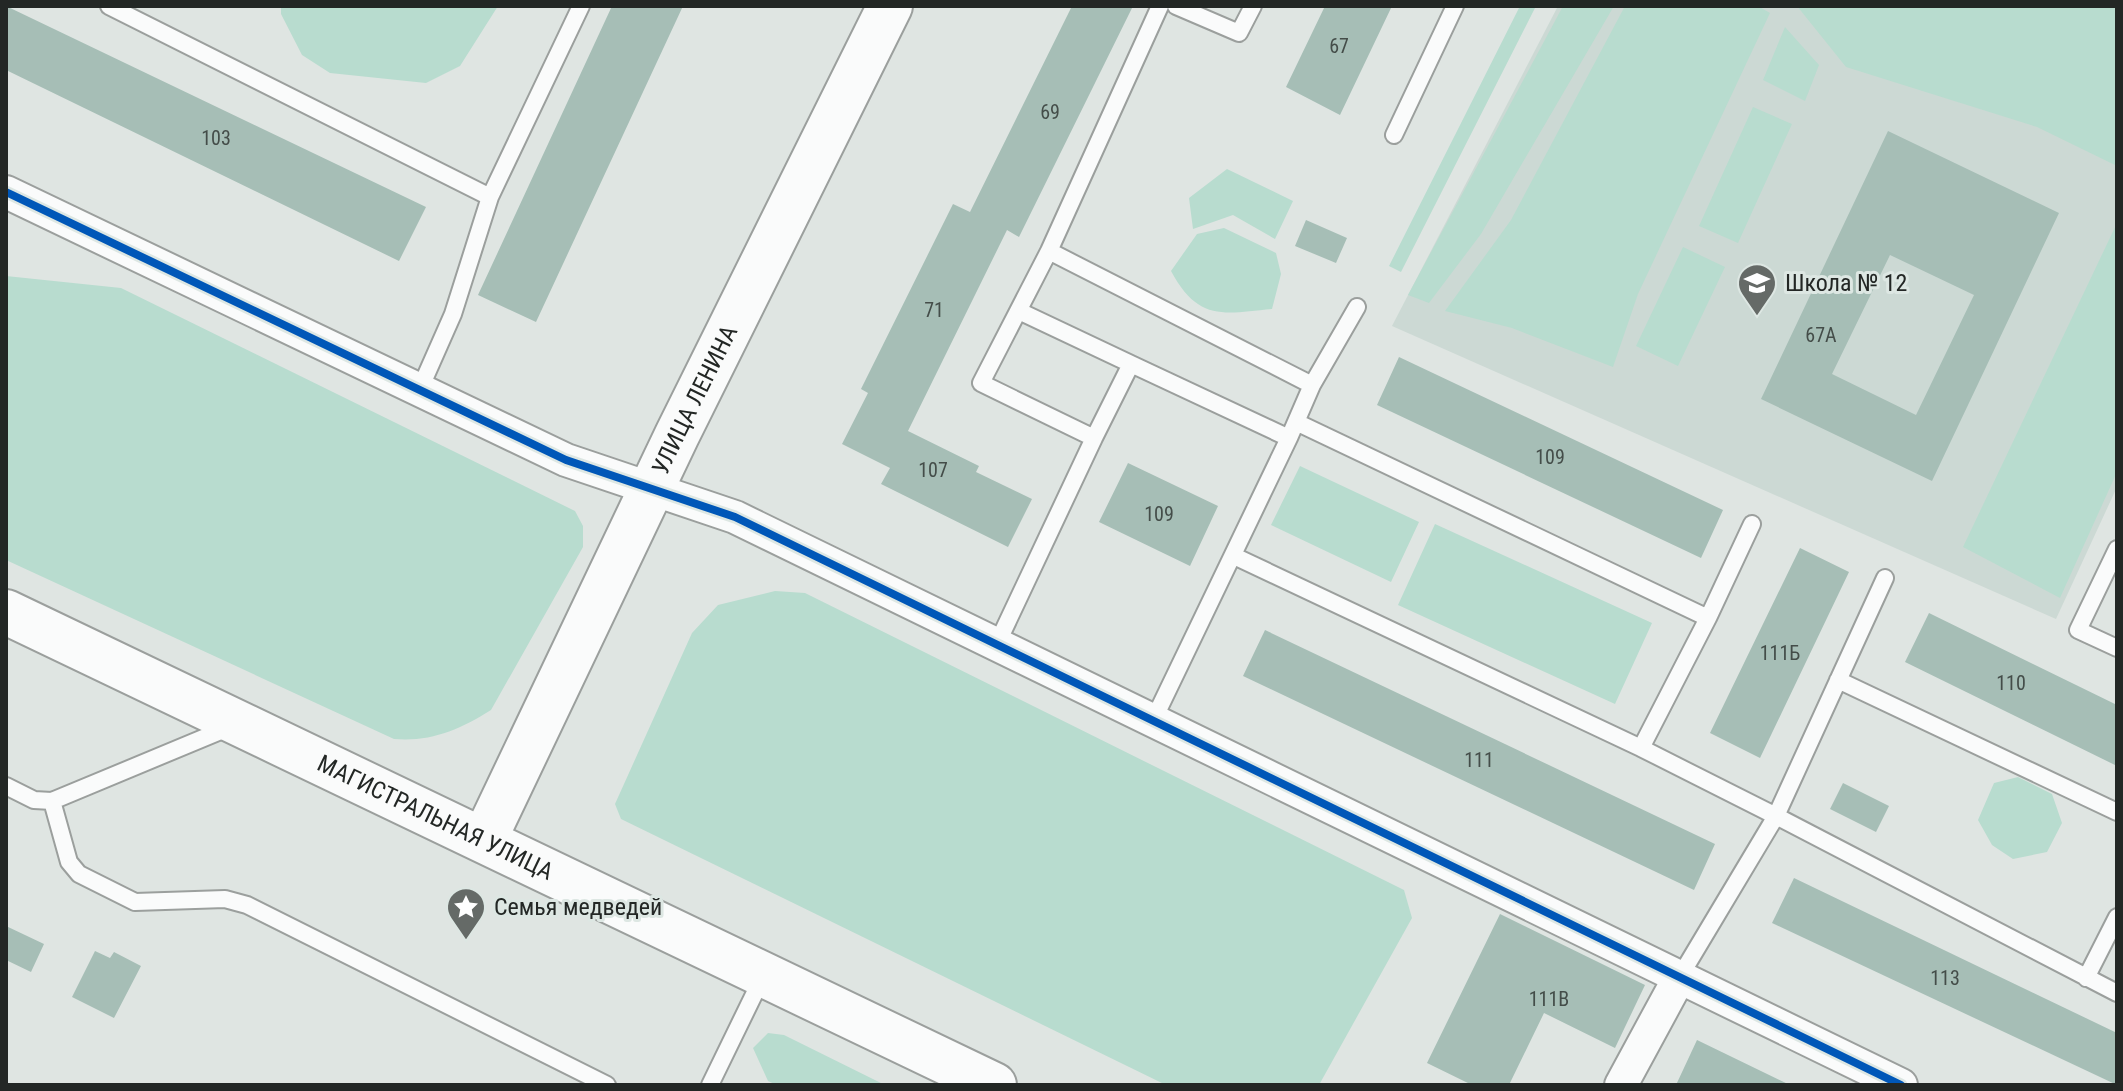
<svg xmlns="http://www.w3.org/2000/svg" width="2123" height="1091" font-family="'Roboto Condensed',sans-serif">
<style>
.built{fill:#ccd9d4}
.green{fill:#b8dccf}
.building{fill:#a6beb6;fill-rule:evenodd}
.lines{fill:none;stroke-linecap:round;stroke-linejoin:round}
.lane-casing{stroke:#9b9f9d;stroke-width:20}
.street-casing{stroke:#9b9f9d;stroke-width:36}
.primary-casing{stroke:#9b9f9d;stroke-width:48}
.lane{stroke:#fafbfb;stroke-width:16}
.street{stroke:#fafbfb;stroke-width:32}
.primary{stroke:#fafbfb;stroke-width:44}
.cycleway-casing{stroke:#dde7e3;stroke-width:13}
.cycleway{stroke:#0057b8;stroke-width:8}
.labels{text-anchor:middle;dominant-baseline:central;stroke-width:6;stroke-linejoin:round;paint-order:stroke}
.number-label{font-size:20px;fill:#444d49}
.poi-label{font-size:24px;fill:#232725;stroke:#dde7e3;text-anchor:start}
.street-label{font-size:24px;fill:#232725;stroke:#dde7e3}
</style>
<rect width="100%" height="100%" fill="#dfe5e2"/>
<path class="built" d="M1558,6H2117V487L2056,619L1392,326Z"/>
<path class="green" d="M281,6H498L460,66L426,83L330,73L302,55L281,14Z
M1520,6H1536L1401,272L1389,266Z
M1563,6H1614L1481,234L1429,303L1408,295Z
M1625,6H1758L1770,13L1638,294L1613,367L1512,328L1445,311L1511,220Z
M1797,6H2117V166L2037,127L1846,67Z
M1785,27L1819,65L1805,101L1763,80Z
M1753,107L1792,124L1738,243L1699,226Z
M1227,169L1293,201L1275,239L1233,215L1193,229L1189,198Z
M2117,223V472L2060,598L1963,547Z
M1224,228L1276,253L1281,274L1272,309C1222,314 1198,321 1171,271L1197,234Z
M1683,247L1725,267L1678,366L1636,346Z
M6,276L121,288L575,511L583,526V547L491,710C459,730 431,742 394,739L6,560Z
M1300,466L1419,522L1391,582L1271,525Z
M1435,524L1652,623L1615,704L1398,605Z
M775,591L805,593L1404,890L1412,918L1319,1085H1166L621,819L615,804L692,633L718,605Z
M2018,777L2052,794L2062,823L2047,852L2013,859L1992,845L1978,820L1994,783Z
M768,1033L784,1035L885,1085H777L768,1081L753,1048Z"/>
<path class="building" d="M6,6L426,207L399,261L6,70Z
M612,6H683L536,322L478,295Z
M1072,6H1133L1019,237L1007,230L908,431L979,466L976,472L1032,499L1008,547L881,484L890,468L842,444L868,393L861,389L953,204L970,212Z
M1325,6H1392L1340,115L1286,87Z
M1888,131L2059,213L1932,481L1761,399ZM1890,255L1974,295L1916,415L1832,374Z
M1306,220L1347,238L1336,263L1295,246Z
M1399,357L1723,510L1701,558L1377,405Z
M1128,463L1218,506L1190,566L1099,522Z
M1800,548L1849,572L1760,758L1710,733Z
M1929,613L2117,705V766L1905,662Z
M1265,630L1715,844L1694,890L1243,676Z
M1843,783L1889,806L1876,832L1830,809Z
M1794,878L2117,1033V1085L1772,923Z
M1500,914L1645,985L1615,1048L1544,1013L1509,1085H1472L1427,1063Z
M6,926L44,944L31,972L6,960Z
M95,951L110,958L114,952L141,966L114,1018L72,997Z
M1697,1040L1790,1085H1676Z"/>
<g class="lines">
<defs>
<path id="lane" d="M109,6L490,197L581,6
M1176,6L1239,33L1253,6
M1394,135L1455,6
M1049,251L1312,385
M1019,311L1131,364L1094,438
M1131,364L1289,438L1312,385L1357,307
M419,391L453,314L490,197
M2117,549L2078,630L2117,648
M1234,556L1641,748L1708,618L1296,422
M1885,578L1776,816L2117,993
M1708,618L1752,524
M997,644L1094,438L981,383L1049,251L1160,6
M1838,680L2117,812
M1153,721L1289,438
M1641,748L1776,816L1679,978
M6,786L34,800L52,801L230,727
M52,801L69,862L79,874L135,902L225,899L247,905L607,1085
M2086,978L2117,917
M710,1085L763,976"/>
<path id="street" d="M6,192L566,460L735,517L1901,1085
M1621,1085L1679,978"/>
<g id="primary">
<path id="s1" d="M6,612L994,1085"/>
<path id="s2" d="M484,840L677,435L890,6"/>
</g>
</defs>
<use href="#lane" class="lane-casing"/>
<use href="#street" class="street-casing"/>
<use href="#primary" class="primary-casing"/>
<use href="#lane" class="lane"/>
<use href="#street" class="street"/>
<use href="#primary" class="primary"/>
<defs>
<path id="cycleway" d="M6,192L566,460L735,517L1901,1085"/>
</defs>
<use href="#cycleway" class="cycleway-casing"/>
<use href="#cycleway" class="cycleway"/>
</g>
<defs>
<symbol id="school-pin" viewBox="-11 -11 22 30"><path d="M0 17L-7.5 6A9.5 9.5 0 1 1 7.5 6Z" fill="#656a67" stroke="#dde7e3"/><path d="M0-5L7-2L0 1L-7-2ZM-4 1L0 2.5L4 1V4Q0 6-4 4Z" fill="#fff"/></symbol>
<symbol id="sight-pin" viewBox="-11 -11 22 30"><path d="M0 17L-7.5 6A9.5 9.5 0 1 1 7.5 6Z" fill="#656a67" stroke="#dde7e3"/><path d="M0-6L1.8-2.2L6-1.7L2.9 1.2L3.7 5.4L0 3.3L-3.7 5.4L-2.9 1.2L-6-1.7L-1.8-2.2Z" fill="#fff"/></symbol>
</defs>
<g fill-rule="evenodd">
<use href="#school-pin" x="1735" y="261" width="44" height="60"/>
<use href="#sight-pin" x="444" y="885" width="44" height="60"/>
</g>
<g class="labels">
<g class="number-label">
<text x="1339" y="46">67</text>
<text x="1050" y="112">69</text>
<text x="216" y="138">103</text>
<text x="934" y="310">71</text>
<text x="1821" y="335">67А</text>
<text x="1550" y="457">109</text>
<text x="933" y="470">107</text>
<text x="1159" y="514">109</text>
<text x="1780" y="653">111Б</text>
<text x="2011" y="683">110</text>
<text x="1479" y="760">111</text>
<text x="1945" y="978">113</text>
<text x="1549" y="999">111В</text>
</g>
<g class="poi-label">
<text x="1785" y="283">Школа № 12</text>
<text x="494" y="907">Семья медведей</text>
</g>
<g class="street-label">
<text stroke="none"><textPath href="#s2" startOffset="488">УЛИЦА ЛЕНИНА</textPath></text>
<text stroke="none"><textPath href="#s1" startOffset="476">МАГИСТРАЛЬНАЯ УЛИЦА</textPath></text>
</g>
</g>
<rect width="2123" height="1091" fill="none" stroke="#232725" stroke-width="16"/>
</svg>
